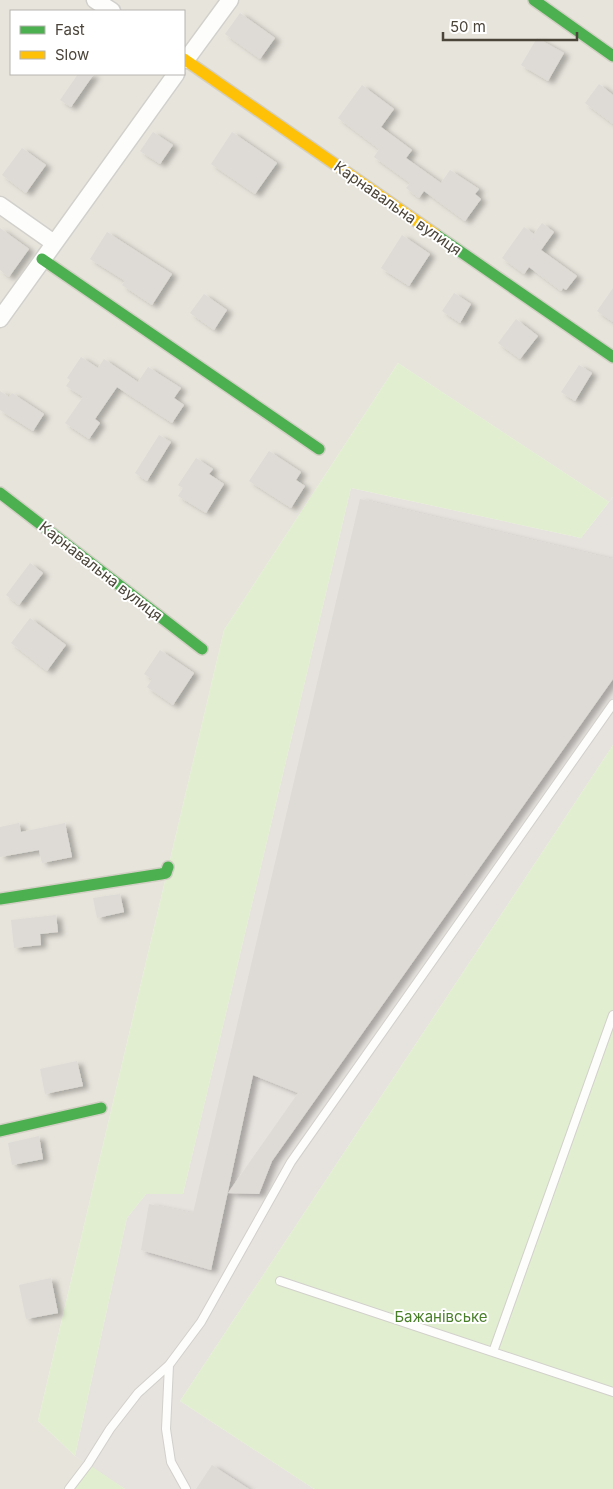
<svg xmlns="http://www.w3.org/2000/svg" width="613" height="1489" font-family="Inter,sans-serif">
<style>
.residential{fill:#e7e4dc;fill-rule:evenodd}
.industrial{fill:#e6e2de}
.green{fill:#e1eecf}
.building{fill:#dedbd6;filter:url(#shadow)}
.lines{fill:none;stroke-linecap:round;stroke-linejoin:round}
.lane-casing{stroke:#d2d0cb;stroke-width:10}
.street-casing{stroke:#d2d0cb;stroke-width:19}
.fast-casing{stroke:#d3cfc5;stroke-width:14}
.slow-casing{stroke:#d3cfc5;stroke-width:14}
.lane{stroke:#fdfdfc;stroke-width:8}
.street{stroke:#fdfdfc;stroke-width:16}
.fast{stroke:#4caf50;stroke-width:11}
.slow{stroke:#ffc107;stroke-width:11}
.labels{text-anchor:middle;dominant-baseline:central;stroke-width:4;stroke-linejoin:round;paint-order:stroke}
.street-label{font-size:15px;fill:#4b4439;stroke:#fff}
.park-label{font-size:15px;fill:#4a7f2a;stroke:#fff}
</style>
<defs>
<filter id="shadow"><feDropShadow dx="5.5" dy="3" stdDeviation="2.5" flood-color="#0004"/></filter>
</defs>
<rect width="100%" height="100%" fill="#f4f2ee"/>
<path class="residential" d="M0,0H613V497L609,502L398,363L224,630L38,1421L75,1456L88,1464L69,1489H0ZM11,11H184V74H11Z"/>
<path class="industrial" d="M351,488L581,538L613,497V745L180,1401L314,1489H125L75,1456L127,1218L146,1194H183Z"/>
<path class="green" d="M398,363L609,502L581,538L351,488L183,1194H146L127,1218L75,1456L38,1421L224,630Z
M613,745V1489H314L180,1401Z
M88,1464L125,1489H69Z"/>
<path class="building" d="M240,13L275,38L260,59L225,34Z
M537,38L564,53L548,81L521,65Z
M78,74H94L71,107L60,100Z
M599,84L613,95V124L585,103Z
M362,85L394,109L381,127L412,150L406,158L441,183L450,170L479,189L475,194L481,199L465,221L424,191L419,198L406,188L410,183L374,157L379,149L338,118Z
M153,132L173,145L160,164L140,151Z
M232,132L277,163L255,194L211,164Z
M22,148L46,165L26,193L2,175Z
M542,223L554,232L541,250L577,276L566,290L563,288L561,291L529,267L524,274L502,258L524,227L534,234Z
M0,228L29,249L9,277L0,270Z
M107,232L172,274L152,305L122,285L125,281L90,259Z
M402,235L430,254L409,286L381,268Z
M613,288V322L597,311Z
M454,293L471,304L460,323L442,311Z
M204,294L227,310L214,330L190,313Z
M516,319L538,336L520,359L498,343Z
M81,357L98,368L104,359L138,382L148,367L181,388L174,398L184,405L172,423L117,387L95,419L100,423L89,439L65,423L83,397L66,386L70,380L67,378Z
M579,365L592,373L575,401L561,392Z
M0,391L9,397L12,393L44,414L33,431L0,410Z
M159,435L171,442L147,481L135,473Z
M269,451L301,472L296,480L305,486L291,508L249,481Z
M196,458L213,469L209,474L224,484L206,513L178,496L183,488L178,485Z
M360,499L613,559V679L272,1161L259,1194L228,1193L298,1093L253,1075L211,1270L141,1250L149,1204L193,1213Z
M30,563L43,573L19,605L6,595Z
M30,618L66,645L47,671L11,643Z
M160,650L194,673L173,705L147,687L152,679L144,674Z
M19,823L21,832L65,823L72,857L42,863L39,850L0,857V827Z
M120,894L124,912L97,918L93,898Z
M56,915L58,932L40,934L41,945L14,948L11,920Z
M77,1061L83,1086L45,1094L40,1069Z
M39,1136L43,1159L12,1165L8,1143Z
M51,1278L58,1313L26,1319L19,1285Z
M212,1465L249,1489H196Z"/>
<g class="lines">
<defs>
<path id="lane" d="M280,1281L613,1392
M493,1352L613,1015
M169,1365L166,1429L171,1462L186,1489
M69,1489L88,1464L110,1429L138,1393L169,1365L201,1322L291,1162L613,704"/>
<path id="street" d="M95,0L112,11
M186,60L230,0
M0,205L54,243
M0,319L176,74"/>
<path id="fast" d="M534,0L613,56
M435,234L613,357
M42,259L319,449
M0,493L202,649
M0,899L161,874L166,873L168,867
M0,1131L101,1108"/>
<path id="slow" d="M184,59L435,234"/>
</defs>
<use href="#lane" class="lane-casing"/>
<use href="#street" class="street-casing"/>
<use href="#fast" class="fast-casing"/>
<use href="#slow" class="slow-casing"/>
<use href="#lane" class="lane"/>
<use href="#street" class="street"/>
<use href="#fast" class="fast"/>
<use href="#slow" class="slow"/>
</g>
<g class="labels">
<g class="street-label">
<text transform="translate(398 208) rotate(35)">Карнавальна вулиця</text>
<text transform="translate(101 571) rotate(38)">Карнавальна вулиця</text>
</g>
<g class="park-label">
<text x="441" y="1316">Бажанівське</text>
</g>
</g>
<rect x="10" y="10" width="175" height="65" fill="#ffffff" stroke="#b7b4b0"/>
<rect x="20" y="26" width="25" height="8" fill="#4caf50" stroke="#b7b4b0"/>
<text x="55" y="35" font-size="15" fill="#4b4439">Fast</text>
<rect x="20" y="51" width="25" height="8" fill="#ffc107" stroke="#b7b4b0"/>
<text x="55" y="60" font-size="15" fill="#4b4439">Slow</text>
<path d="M443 32v8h134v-8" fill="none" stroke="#4b4439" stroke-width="2.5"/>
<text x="450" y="32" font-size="15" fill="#4b4439" stroke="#ffffff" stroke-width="4" paint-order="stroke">50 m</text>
</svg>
